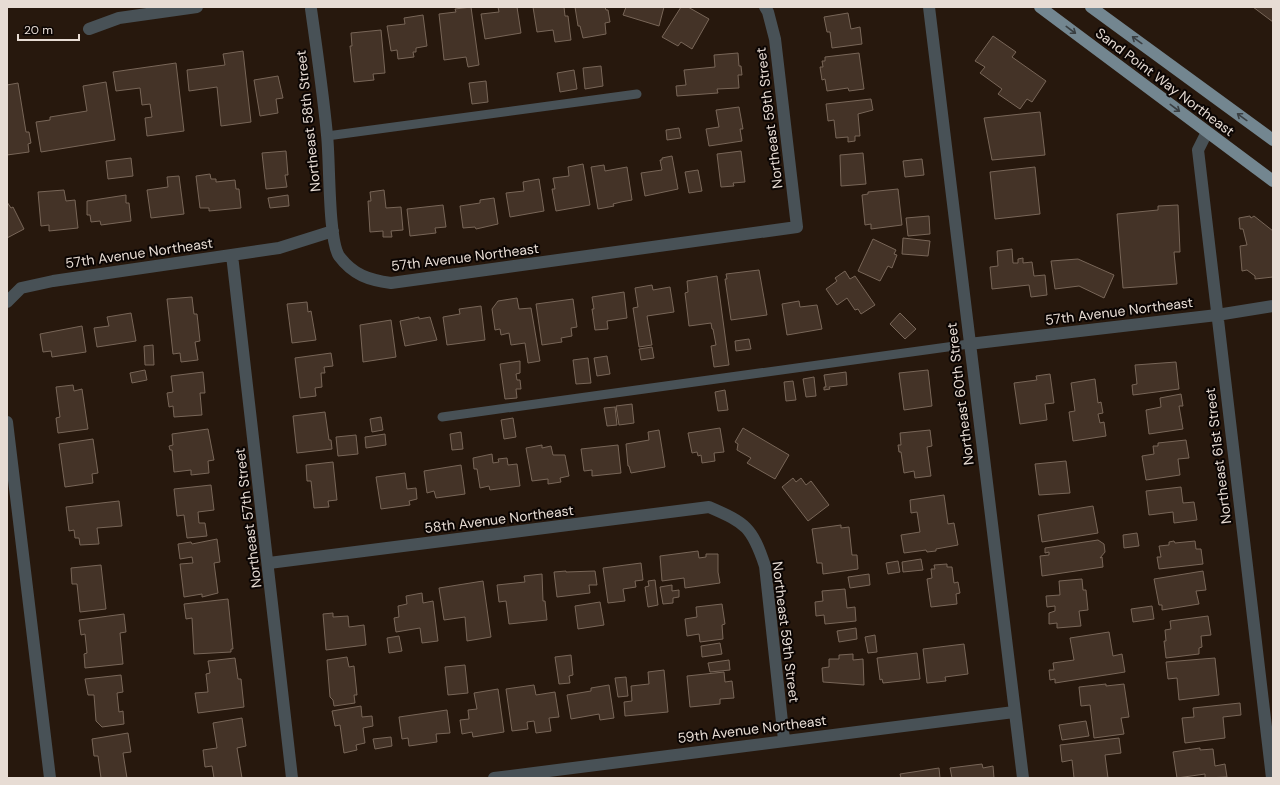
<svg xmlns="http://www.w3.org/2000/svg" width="1280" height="785" font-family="'DM Sans',sans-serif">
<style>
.building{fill:#443327;stroke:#786658}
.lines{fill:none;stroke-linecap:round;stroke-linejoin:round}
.lane{stroke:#485156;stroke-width:9}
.street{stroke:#485156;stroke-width:12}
.primary{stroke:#738690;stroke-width:12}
.oneway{stroke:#3a3f42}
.labels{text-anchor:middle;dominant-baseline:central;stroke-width:4;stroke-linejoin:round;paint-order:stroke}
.street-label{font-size:14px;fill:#e7dcd4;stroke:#0b0503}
</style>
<rect width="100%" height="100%" fill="#27180d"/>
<path class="building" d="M471,7L479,65L468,67L466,57L444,60L439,14L456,12L455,9Z
M498,7H517L521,33L485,39L481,14L499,12Z
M533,7H564L565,16H568L571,40L555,42L553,30L537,32Z
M575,7H605L606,10H608L610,22L605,23L606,34L583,38L580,26H578Z
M626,7H664L659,26L623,15Z
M681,7H688L709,19L692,49L681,42L678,46L662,37Z
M1253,7H1273V22Z
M848,13L851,29L860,27L862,44L832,48L830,32H827L824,17Z
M423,15L427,46L416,48V52H413L414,57L398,59L397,50L391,51L387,26L405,24L404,18Z
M381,30L385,73L373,74L374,80L354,82L350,46H352L351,33Z
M993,36L1016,52L1012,57L1046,81L1032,102L1027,99L1020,109L998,94L1002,89L980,73L985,67L975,61Z
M243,51L251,122L221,126L217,87L189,91L187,70L225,65L223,54Z
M738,53L739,66H741L742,75H738L739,88L717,89L718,93L677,96L676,86L686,85L684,70L715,67L714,55Z
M859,53L864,89L849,91L848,88L827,91L825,79L822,80L820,67H823L822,61H825V57Z
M176,63L184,131L147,136L145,118L152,117L150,104L142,105L140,88L116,91L113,72Z
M601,66L603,86L585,89L583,68Z
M574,70L577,89L560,92L557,73Z
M278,76L283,98L276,99L278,113L260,116L254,80Z
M486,81L488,102L472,104L469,83Z
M106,82L115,140L41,152L36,122L50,120V117L87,111L83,86Z
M18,83L26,132H29L31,143L28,144L29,152L7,155V85Z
M871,99L873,110L858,114L860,136H855V141L848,142V137L836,138L834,120L828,121L826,104Z
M739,107L743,129H740L742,141L709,146L706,129L719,127L716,110Z
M1040,112L1045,155L992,160L984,118Z
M679,128L681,138L667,140L666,130Z
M286,151L288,175H285L287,187L266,189L262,153Z
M741,151L745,182L733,183L734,186L721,187L717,154Z
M863,153L866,184L841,186L840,155Z
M672,156L678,189L645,196L641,173L662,170L660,160H662V158Z
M131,158L133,176L108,179L106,161Z
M922,159L924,175L905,177L903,161Z
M583,164L590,205L556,211L552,189H555L553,178L569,176L568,167Z
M604,165L605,171L627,167L632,200L621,202L613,204L614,206L598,209L591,167Z
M1035,167L1040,214L995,219L990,172Z
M698,170L702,191L689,193L685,172Z
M210,174L211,179H216V182L235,180L236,189H239L241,208L209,211V208H200L196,176Z
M179,176L184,214L151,218L147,190L168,187L167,177Z
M539,179L544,211L510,217L506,193L524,191L523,182Z
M898,189L902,225L871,229V224L865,225L862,195L868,194V192Z
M64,190L66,201L75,200L78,228L49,231V225L41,226L38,192Z
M384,190L386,208L401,207L403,230L391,231L392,237H383V231L370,232L368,201H371L370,192Z
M126,195V203H129L131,221L101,225L100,221L91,222L90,215H87V201Z
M288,195L289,206L270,208L268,198Z
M494,198L498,224L476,229L475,227L463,228L460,206L480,203V200Z
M7,202L11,208L13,207L24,229L7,238Z
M443,205L446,227L435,228L436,233L410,236L407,209Z
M1178,205L1180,252H1174L1177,284L1123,288L1117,214L1158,210V206Z
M929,216L930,234L908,236L906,218Z
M1250,216L1251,218L1254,216L1273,231V277L1255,279V276L1247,270L1242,271L1240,246L1247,245L1243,229H1240L1239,218Z
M903,238L930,241L928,256L902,254Z
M873,239L896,250L894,254L897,255L892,268L888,266L880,281L858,271Z
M1012,249L1013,263H1018V259L1023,258V263L1032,262L1034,276L1045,275L1047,295L1031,297L1029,285L992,289L990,267L998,266L997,251Z
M1078,259L1114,275L1104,298L1079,286L1055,289L1051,261Z
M759,270L767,315L731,320L725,279H727L726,274Z
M845,271L850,279L855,276L875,305L861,314L858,309L855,310L847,298L837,305L826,289L837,281L835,278Z
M717,276L729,365L714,367L711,346L716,345L713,329H712L711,323L689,326L685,293L688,292L687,281Z
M652,285L653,290L670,287L674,312L647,316L652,345L639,347L633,308L638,307L635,288Z
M624,292L627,318L607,321L608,329L595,330L592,309H594L592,297Z
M192,297L194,314H197L200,341L195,342L198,360L181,362L180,353L173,354L167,299Z
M517,298L519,309L531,308L540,361L528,363L525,343L511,345L509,333L501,335L500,329L495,330L492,309L498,301Z
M573,299L577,327L571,328L572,336L561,338L562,342L542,345L536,304Z
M799,301L800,307L817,305L822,329L787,335L782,304Z
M307,302L308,312L311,311L316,340L292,343L287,304Z
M481,306L485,340L447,345L443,317L460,314L459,309Z
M131,313L136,341L97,347L94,328L109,326L107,317Z
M900,313L916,329L905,339L890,324Z
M419,317V319L430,317L437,340L405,346L400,321Z
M391,320L396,357L363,362L360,325Z
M82,326L86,352L52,357L51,351L43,352L40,334Z
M749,339L751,349L736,351L735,341Z
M153,345L154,365H145L144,346Z
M652,347L654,358L641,360L639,349Z
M331,353L333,366L324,367L325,373H321L322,387L315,388L316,396L300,398L295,358Z
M607,356L610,374L597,376L594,358Z
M588,358L591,383L576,384L573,360Z
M520,361V373L516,374L517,380H520L521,389H516L517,398L505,399L500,364Z
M1176,362L1179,389L1133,395L1132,385L1137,384L1135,365Z
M145,370L147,380L132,383L130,373Z
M928,370L932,406L904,410L899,373Z
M203,372L205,393H200L202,415L174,417L173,406L169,407L167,393L173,392L171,376Z
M846,372L847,385L829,387L830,389L824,390V387H826L824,375Z
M1050,374L1054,403L1045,404L1047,420L1020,424L1014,383L1037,380L1036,376Z
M814,377L816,396L806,397L803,379Z
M1095,379L1098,403L1101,402L1103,413L1098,414L1100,423L1104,422L1106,436L1073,441L1069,412L1075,411L1071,383Z
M793,381L796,400L786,401L784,382Z
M73,385L74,391L82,389L88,429L58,433L56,418L60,417L56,387Z
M725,390L728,410L718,411L715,392Z
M1181,394L1183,406H1179L1183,429L1149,434L1146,410L1161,407L1160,398Z
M632,404L634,423L619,425L616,406Z
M615,407L617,425L607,426L604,408Z
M325,412L329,440H331L332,449L297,453L293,416Z
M381,417L383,430L372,432L370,419Z
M513,418L516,437L504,439L501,420Z
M720,428L724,452L714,453L715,461L702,463L701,455L698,456L697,452L692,453L688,433Z
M743,428L789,455L775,479L747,463L751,458L737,450L738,444L735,442Z
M208,429L214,460L208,461L209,473L191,475V470L174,472L172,450H170L169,446L173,445L172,434Z
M659,430L665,467L631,473L629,466H628L626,444L649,440L648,432Z
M930,430L932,446L927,447L931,476L915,478L914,471L904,473L901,452H899L898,445H901L900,433Z
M461,432L463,449L452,450L450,434Z
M385,434L386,445L366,448L365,437Z
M356,435L358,454L338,456L336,437Z
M93,439L98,473L92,474L93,483L65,487L59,444Z
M1186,440L1189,458L1178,459L1180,475L1146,480L1142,456L1154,454L1153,446H1158V443Z
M542,445V448L551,446L553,455H565L569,476L560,478L561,482L548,484V479L532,481L526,448Z
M618,445L621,473L592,476V470L584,471L581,449Z
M492,454L493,463L499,462L498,459L507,458L508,465L517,464L520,486L490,490L489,486L480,488L477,469H474L473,458Z
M1066,461L1070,493L1039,495L1035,464Z
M333,462L337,500L328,501L329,507L314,508L311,481H307L306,465Z
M461,465L465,494L436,498L434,491L427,493L424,471Z
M405,473L407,489L416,488L417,499L409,501L410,505L381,509L376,477Z
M793,478L796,482L801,478L806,485L811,481L829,505L808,521L782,487Z
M211,485L214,510L198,512L199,523H205L207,536L187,538L184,515L177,516L174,489Z
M1181,487L1183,503L1194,502L1197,520L1174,523L1173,512L1149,515L1146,491Z
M944,495L948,524L954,523L958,545L936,549V551L927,552L926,550L904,553L901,535L920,532L917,512L911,513L910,500Z
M119,501L122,526L97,528L99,544L80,545L79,538H75L74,530L69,531L66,507Z
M1093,506L1098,533L1042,542L1038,515Z
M841,525V528L849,527L852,555H857L858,569L823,574L822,563H817L812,529Z
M1137,533L1139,546L1124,548L1123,535Z
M217,539L220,562L214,563L218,593L202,597V594L184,597L180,564L193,563L192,557L180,559L178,544L191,542L192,544Z
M1098,540L1104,544L1105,552L1100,558L1102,557L1103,567L1042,576L1040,556L1049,555V552L1045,553V548Z
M1174,541L1175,543L1195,541L1196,549H1201L1203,564L1159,569L1157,557H1161L1159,546L1169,545V542Z
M698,551L699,558L706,557V554H718V572L720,583L685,588L684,578L662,581L660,556Z
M921,559L923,570L903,572L902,562Z
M898,561L900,572L888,574L886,563Z
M641,563L643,580L635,581L636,587L623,589L625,601L608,603L603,568Z
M947,564V567H952L954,583L958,582L960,593L956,594L957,604L931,607L927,579L932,578L931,569H935L934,565Z
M101,565L106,609L80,612L77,584H72L71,568Z
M566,571V572L595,571L597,585H589L590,593L557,597L554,572Z
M1203,571L1206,590L1196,591L1199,604L1162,610V605H1159L1154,579Z
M542,574L543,601H545L547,620L509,624L506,601L499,602L497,585L525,582L524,576Z
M869,574L870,585L850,588L848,577Z
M1082,579L1083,590H1086L1088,610L1079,611L1081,626L1057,628V623L1049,624V613L1055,611V606L1047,607L1046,596L1060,595L1059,581Z
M655,580L658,605L648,607L645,587L649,586L648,581Z
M483,581L491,637L467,641L465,617L444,620L439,588Z
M672,585V591L679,590V597L673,598V603L663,604L660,587Z
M845,589L847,608L855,607L856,621L825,624L824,615L816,616L815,602L823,601L822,591Z
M422,593L423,603L433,601L438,641L422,643L420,628L396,632L394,618L399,617L398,606L407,604L406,596Z
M228,599L233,649H231V652L194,654L192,618L186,619L184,604Z
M600,602L604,625L578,629L575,606Z
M722,604L725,624L722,625L723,639L700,642L699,634L687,636L685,619L697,617L696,607Z
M1152,606L1154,619L1133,622L1131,609Z
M333,613V617L348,616L349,627L364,625L366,645L326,650L323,614Z
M124,614L126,632L120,633L123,664L85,668L84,654L87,653L85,634L81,635L79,620Z
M1208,616L1211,635L1201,636L1202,647L1199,648V654L1166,658L1164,641H1166L1165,630L1171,629L1170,621Z
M856,628L857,639L839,642L837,631Z
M1109,632L1113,656L1122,654L1125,672L1055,683V679L1050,680L1049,670H1054L1053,663L1074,660L1070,638Z
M875,635L877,652L868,653L865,637Z
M399,636L402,651L389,653L387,638Z
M720,643L722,654L702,657L701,646Z
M964,644L968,674L945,677L946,681L927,683L923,649Z
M917,653L920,679L883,683L882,679L880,680L877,658Z
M853,654V660L863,659L864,685L823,682L822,668L829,667V659H839V655Z
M571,655L573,675L569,676L570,683L559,684L555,657Z
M347,657L349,667L354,666L357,695H354L355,703L334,706L333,700L330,697L327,660Z
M235,658L238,679H241L244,707L198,713L195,693L208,692L206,674L210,673L208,661Z
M1215,658L1219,695L1179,700L1177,678L1168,679L1166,662Z
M729,660L730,670L710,672L708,663Z
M465,665L468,693L448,695L445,667Z
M664,670L668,712L625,716L624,702L632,701L631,686L649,684L648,672Z
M724,672L725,682L732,681L734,698L720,699V704L690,707L687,676Z
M121,675L123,692L117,693L119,712L123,711L124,724L102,727L96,721L94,695H88L85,679Z
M626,677L628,696L618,697L615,678Z
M1106,684V686L1124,684L1129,717L1121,718L1124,734L1094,738L1090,705L1081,706L1079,687Z
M534,685L536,695L555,692L559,717L549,718L551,731L536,733L534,721L527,722L528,729L512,731L506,689Z
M609,685L614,718L600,720L599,714L571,719L567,695L591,691V688Z
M498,689L504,732L473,737L472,732L462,734L460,720L469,719L468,710L477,709L474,693Z
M1240,703L1241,715L1223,717L1225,738L1185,743L1182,718L1194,717L1193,708Z
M361,706L362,717L372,716L373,726L363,728L365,743L356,745L357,750L344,753L340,725L335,726L332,711Z
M447,710L450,733L436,734L437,742L409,746L408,738L402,739L399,717Z
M242,718L246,746L237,748L242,778H214L212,766L205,767L203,750L217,748L213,723Z
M1086,721L1089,736L1062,740L1059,725Z
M128,733L131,752L123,753L127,778H101L98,756H94L92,739Z
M391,737L392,746L375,749L373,739Z
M1119,738L1121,753L1105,755L1108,778H1074L1072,760L1062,762L1060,745Z
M1200,748V750L1213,749L1215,766L1225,764L1227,777L1205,778V774L1177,778L1173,752Z
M982,764L983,768L993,766L994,778H952L950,768Z
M939,768L940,778H901L900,774Z"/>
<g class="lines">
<path class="lane" d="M327,136L637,94
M442,417L969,344"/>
<path class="street" d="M929,7L1023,778
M311,9C317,51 323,93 327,135C330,160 328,239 339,256C353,275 369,280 391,283L797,227L775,39L768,12L765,7
M89,29L119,18L197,7
M1207,132L1198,150L1272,778
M232,255L292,778
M7,302L21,288L53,281L279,248L333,231
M969,344L1217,315L1273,306
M7,422L50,778
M269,563L709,507C746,523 752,527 765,566L784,740
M494,778L1014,712"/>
<path class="primary" d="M1040,7L1273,181
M1091,7L1273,140"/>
</g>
<defs><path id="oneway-shaft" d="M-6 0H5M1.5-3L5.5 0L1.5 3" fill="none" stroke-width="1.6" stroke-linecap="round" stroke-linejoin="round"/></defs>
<g class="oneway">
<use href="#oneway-shaft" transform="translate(1071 30) rotate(37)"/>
<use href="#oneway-shaft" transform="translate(1137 40) rotate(-144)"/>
<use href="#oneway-shaft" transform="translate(1175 108) rotate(37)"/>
<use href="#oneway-shaft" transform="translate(1242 117) rotate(-144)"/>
</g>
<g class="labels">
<g class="street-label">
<text transform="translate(1165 82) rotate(37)">Sand Point Way Northeast</text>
<text transform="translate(769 118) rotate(-97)">Northeast 59th Street</text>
<text transform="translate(308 121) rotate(-96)">Northeast 58th Street</text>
<text transform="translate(139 253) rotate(-8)">57th Avenue Northeast</text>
<text transform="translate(465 257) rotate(-7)">57th Avenue Northeast</text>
<text transform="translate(1119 311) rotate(-7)">57th Avenue Northeast</text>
<text transform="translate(960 394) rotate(-97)">Northeast 60th Street</text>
<text transform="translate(1218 456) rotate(-97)">Northeast 61st Street</text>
<text transform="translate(248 518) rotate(-97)">Northeast 57th Street</text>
<text transform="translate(499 519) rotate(-7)">58th Avenue Northeast</text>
<text transform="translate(786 632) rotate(83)">Northeast 59th Street</text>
<text transform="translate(752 729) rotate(-7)">59th Avenue Northeast</text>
</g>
</g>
<rect width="1280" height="785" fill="none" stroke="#e7dcd4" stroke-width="16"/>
<path d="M18 34v6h61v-6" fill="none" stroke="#e7dcd4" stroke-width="2"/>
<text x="24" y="34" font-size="12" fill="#e7dcd4" stroke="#0b0503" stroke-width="3" paint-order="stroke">20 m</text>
</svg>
